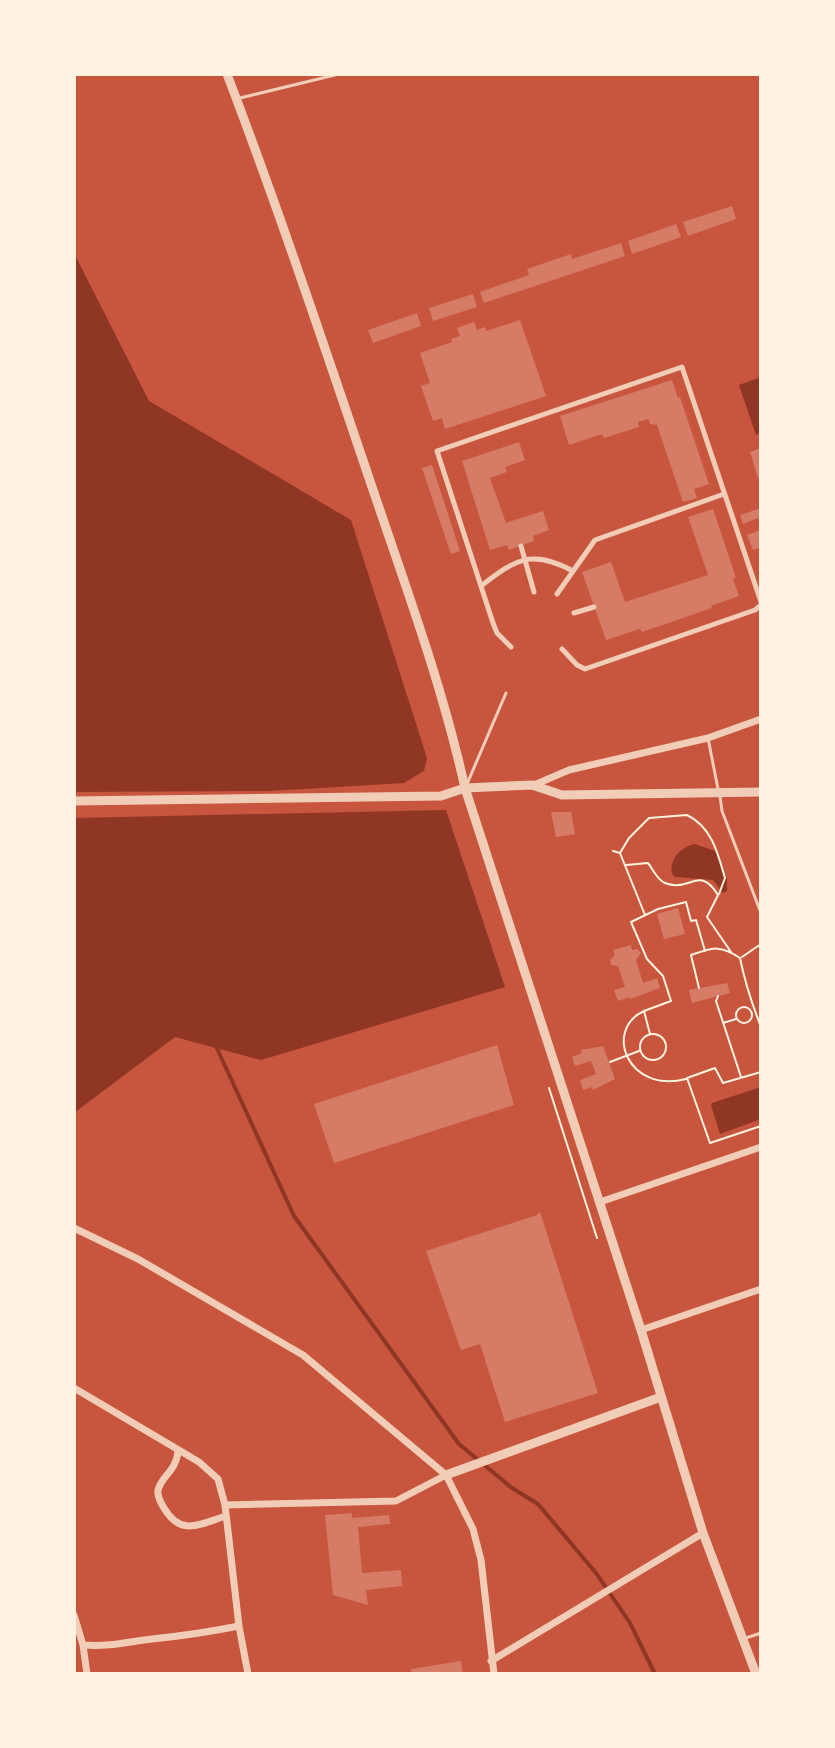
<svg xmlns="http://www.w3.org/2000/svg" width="835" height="1748" font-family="Manrope,sans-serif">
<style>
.water{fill:#8f3625}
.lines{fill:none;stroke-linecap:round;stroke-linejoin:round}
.stream{stroke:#8f3625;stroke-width:4}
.building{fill:#d67c66}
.path{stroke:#fff3e0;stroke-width:2}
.service{stroke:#f1ccb7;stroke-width:3}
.pedestrian{stroke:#f1ccb7;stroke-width:5}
.minor{stroke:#f1ccb7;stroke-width:7}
.tertiary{stroke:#f1ccb7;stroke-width:9}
</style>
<rect width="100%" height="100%" fill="#c8553d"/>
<path class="water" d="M74,253L149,401L351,520L427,758L424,771L404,783L270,791L74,792Z
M761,377V433L756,435L739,385Z
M446,810L505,987L261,1060L175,1037L74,1113V818Z
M695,844L718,852L727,879V891L723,893L713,880L675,877L672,874C669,859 681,847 695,844Z
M761,1087V1119L720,1134L711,1105L712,1103Z"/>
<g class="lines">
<path class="stream" d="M215,1044L294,1216L459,1444L512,1488L538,1504L596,1573L630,1623L655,1674"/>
</g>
<path class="building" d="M732,206L736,219L688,236L683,222Z
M676,224L681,237L632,254L628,241Z
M621,243L625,256L484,303L480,292L529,275L527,269L571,254L572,259Z
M473,294L477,307L433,321L429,308Z
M417,313L421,326L373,343L368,330Z
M520,320L546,396L445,429L442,418L433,421L421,386L430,383L420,353L452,342L451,339L460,336L457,328L474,322L477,330L485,327L486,331Z
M672,380L678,398L680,397L709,484L694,489L697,498L683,502L657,425L650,424L649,419L638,422L639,427L604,438L602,434L569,445L560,416Z
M519,442L525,460L505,467L507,472L490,478L506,523L543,511L549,530L533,536L534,541L509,550L507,545L490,550L462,461Z
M761,448V477L758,478L750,452Z
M432,465L460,551L451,554L422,468Z
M761,508V526L758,518L743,524L740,515Z
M713,509L736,578L733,579L739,596L711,606L712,608L642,632L640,629L606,640L582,572L611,562L625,602L708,575L688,517Z
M761,530V547L753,550L747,535Z
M551,812H571L575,834L556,837Z
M678,908L685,934L664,939L657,914Z
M631,945L632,950L637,949L641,953L636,960L643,983L657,978L660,988L630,999V997L618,1001L614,990L625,987L618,966L611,965L610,960L615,955L613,950Z
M727,983L730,993L692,1003L689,990Z
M497,1045L514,1105L334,1163L314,1104Z
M603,1046L615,1079L593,1090L592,1087L583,1090L580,1080L596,1074L591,1061L575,1066L572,1057L582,1053L581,1050Z
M540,1212L598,1393L505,1422L480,1344L461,1350L426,1251L537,1215Z
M352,1513V1518L389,1515L390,1524L358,1527L362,1573L401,1570L402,1586L366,1590L368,1605L333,1595L325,1515Z
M461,1661L463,1674H412L411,1669Z"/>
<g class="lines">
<path class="path" d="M613,851L620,853L645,915
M620,853L629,838L649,818L687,815C712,827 718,854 725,878L719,894
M626,865L648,863C653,869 657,880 665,883C690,893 699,864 718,895L707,917L731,952
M742,957L761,944
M699,988L691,955C712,948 720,944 740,958C745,983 752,1004 761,1027
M718,996L716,1001L741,1077
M736 1015a8 8 0 1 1 16 0a8 8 0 1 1-16 0Z
M644,1011L671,1001L663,976L647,959L631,922L658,909L686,902L691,921L696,920L705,951
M723,1023L736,1019
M650,1034L644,1011C603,1030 628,1094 686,1079
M640 1047a13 13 0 1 1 26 0a13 13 0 1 1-26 0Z
M610,1062L639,1051
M761,1072L723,1083L715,1068L687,1078L710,1143L761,1126
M549,1088L597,1238"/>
<path class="service" d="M240,98L339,74
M708,738L718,789
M467,784L506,693
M720,796L722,811L761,913
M746,1638L761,1633"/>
<path class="pedestrian" d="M521,546L534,592
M481,586C516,559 531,549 573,571
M557,594L595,540L724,494
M574,613L594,607
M511,647L497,633L493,623L437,451L682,367L761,602
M562,649L577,665L585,669L755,610L761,605"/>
<path class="minor" d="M534,785L569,770L708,738L761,719
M600,1202L761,1147
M74,1228L138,1259L303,1355L446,1475L473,1529L481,1560L494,1674
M641,1330L761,1289
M74,1388L199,1462L218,1479L225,1505L239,1626L248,1674
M178,1451C176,1472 162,1475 158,1490C157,1497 161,1503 164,1508C181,1537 200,1524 226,1516
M225,1505L396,1501L446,1475
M74,1615L83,1645L87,1674
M83,1645C109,1647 127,1642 152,1639C181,1636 209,1632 239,1626
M491,1661L703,1533"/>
<path class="tertiary" d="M227,74C278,208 324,345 370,481C404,582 442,684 465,788L641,1330L703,1533L756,1674
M74,801L441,796L465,788L532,785L562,795L761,792
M446,1475L661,1397"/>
</g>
<rect width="835" height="1748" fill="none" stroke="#fff3e0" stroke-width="152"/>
</svg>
